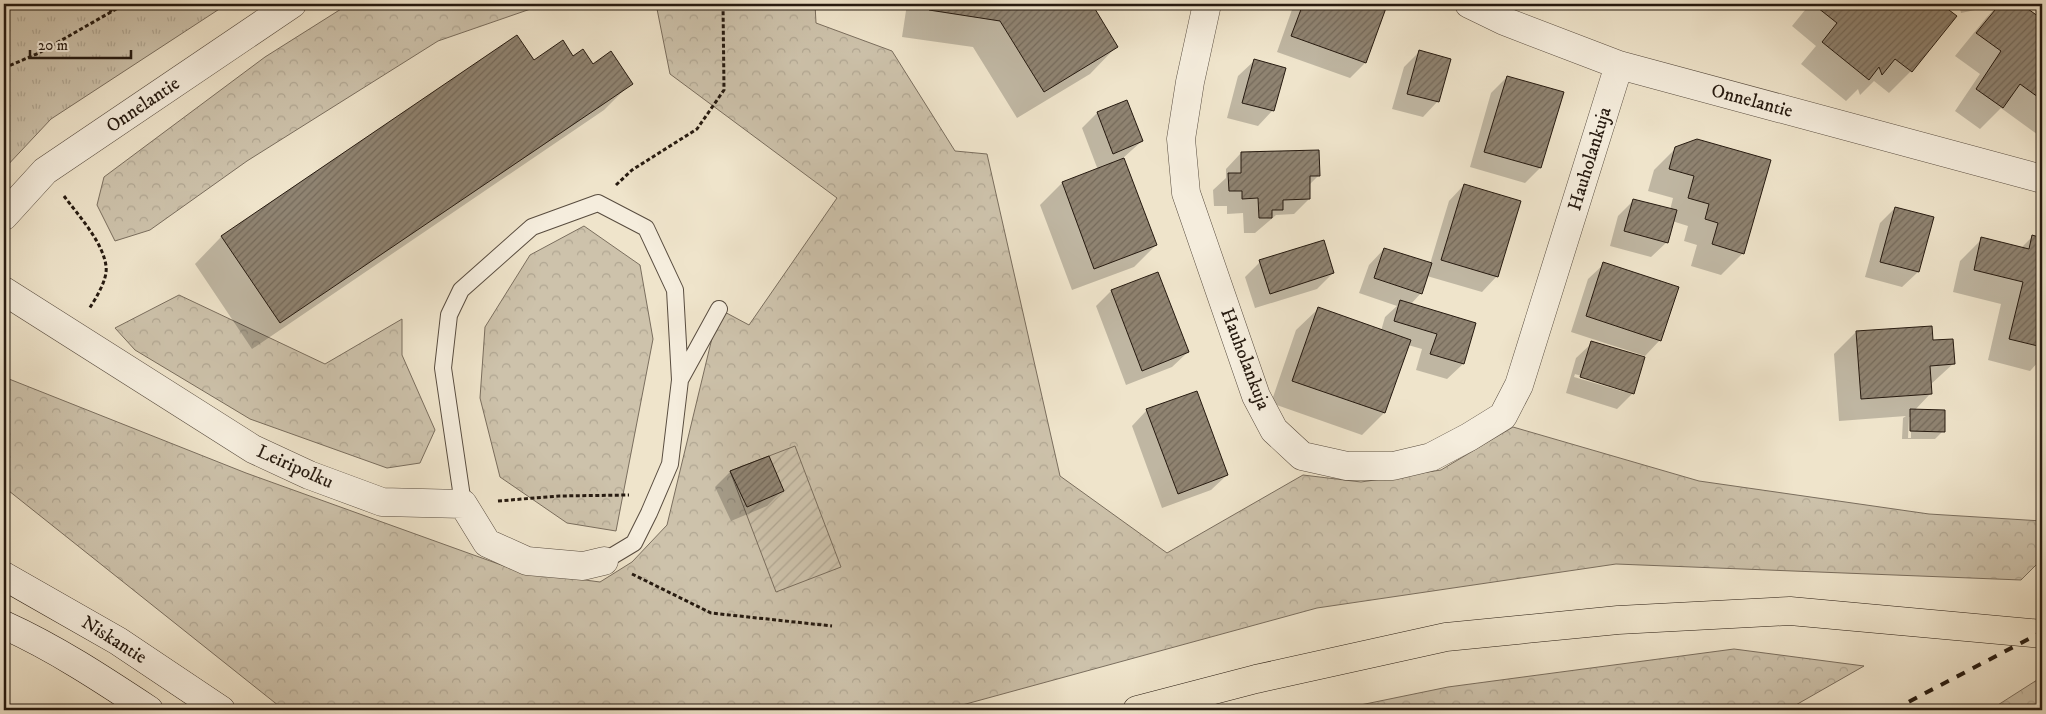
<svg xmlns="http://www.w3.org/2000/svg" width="2046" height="714" font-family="'IM FELL DW Pica',serif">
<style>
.grass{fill:url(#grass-tufts);stroke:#7a6e5e}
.forest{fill:url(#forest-crowns);stroke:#7a6e5e}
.garden{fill:url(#garden-furrows);stroke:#7a6e5e}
.shadow{fill:#0003;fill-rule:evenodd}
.building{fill:url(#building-hatch);stroke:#261a10}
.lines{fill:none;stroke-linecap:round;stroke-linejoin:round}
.lane-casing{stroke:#584c3f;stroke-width:18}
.street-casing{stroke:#584c3f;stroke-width:29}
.secondary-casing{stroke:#261a10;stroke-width:29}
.highway-casing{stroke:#261a10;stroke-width:29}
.path{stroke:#261a10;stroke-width:3;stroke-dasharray:4 2.5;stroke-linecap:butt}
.lane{stroke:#f5eddd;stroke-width:16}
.street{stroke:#f5eddd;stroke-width:28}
.secondary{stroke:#f5eddd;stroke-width:28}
.highway{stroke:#efe4cb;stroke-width:28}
.rail{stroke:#261a10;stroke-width:4;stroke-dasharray:9 9;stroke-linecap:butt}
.labels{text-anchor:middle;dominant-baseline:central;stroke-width:5;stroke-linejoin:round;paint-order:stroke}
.street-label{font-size:19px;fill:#261a10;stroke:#f5eddd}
</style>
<defs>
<pattern id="grass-tufts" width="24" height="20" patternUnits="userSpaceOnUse" patternTransform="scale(1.25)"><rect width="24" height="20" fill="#cdc2ab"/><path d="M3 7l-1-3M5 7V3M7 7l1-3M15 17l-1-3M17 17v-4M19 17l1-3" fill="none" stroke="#b0a692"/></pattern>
<pattern id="forest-crowns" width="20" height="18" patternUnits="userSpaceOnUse" patternTransform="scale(1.25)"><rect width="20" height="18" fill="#cdc2ab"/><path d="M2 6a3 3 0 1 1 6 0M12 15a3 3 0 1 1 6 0" fill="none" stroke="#b0a692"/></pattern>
<pattern id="garden-furrows" width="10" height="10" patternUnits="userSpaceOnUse" patternTransform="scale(1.25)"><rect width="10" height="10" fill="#cdc2ab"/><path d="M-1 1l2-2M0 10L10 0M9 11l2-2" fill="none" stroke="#b0a692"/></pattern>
<pattern id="building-hatch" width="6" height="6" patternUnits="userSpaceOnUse" patternTransform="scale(1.25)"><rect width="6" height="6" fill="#8f8371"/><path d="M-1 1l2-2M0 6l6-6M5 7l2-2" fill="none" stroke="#756a5b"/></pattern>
</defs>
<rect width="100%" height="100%" fill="#efe4cb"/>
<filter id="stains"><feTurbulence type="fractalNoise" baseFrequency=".004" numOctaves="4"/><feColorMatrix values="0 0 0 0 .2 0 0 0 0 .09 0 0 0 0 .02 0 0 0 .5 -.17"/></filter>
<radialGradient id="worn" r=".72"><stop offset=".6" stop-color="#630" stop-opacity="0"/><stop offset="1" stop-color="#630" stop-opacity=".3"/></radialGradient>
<path class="grass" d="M4,4H227L51,119L4,169Z"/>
<path class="forest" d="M349,4H545L438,41L247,161L150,230L115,241L97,205L104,177L265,57Z
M656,4H815L816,23L892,51L955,151L987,154L1060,476L1167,553L1303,475L1361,482L1441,470L1513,427L1699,481L1929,514L2042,521V559L2021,580L1616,564L1317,608L944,710H284L4,487V377L246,473L518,571L600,582L632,562L667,525L719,309L749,325L837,198L670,74Z
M584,226L640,265L653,339L616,531L567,523L500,477L480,398L485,327L530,255Z
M179,295L325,364L402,319V355L435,430L420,463L387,468L250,419L135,350L115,328Z
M1734,649L1864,666L1787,710H1336L1448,687Z
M2037,680H2042V710H1990Z"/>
<path class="garden" d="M795,446L841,567L776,592L730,471Z"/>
<path class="shadow" d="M907,4H1090L1116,47L1090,74L1017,118L973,47L902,37Z
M1294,4H1372L1385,8L1365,63L1350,78L1277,52Z
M1810,4H1939L1955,16L1911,71L1889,93L1874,81L1860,95L1858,89L1846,101L1801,64L1816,46L1792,26Z
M1959,4H2019L2042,21L2041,137L2001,108L1980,129L1955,111L1980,74L1955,56L1986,18L1998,5L1961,13Z
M517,37L533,62L593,66L631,83L604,110L252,349L195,264L221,237Z
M1419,52L1438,101L1423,117L1392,109L1404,67Z
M1254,61L1273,110L1258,126L1227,118L1238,76Z
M1507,77L1540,168L1525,183L1470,167L1491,93Z
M1127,101L1142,141L1123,158L1156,245L1134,267L1072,290L1040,205L1062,183L1098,170L1082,128L1097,113Z
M1697,140L1743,253L1721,275L1691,266L1697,245L1684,241L1688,226L1672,221L1667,242L1651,257L1610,246L1618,216L1634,200L1670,210L1673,198L1648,191L1654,170L1676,148Z
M1241,153L1319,175L1309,185V199L1294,214L1276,215L1255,233H1244L1243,213L1227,214V206H1214L1213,190L1226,178V169Z
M1464,185L1497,276L1482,292L1427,276L1421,293L1410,305L1474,324L1463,364L1447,379L1416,370L1422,349L1408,345L1384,413L1362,435L1271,403L1296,330L1318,309L1381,331L1385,317L1397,306L1359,293L1369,265L1384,249L1430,264L1449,201Z
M1895,208L1918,272L1902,287L1865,277L1880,223Z
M2032,237L2042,239V358L2030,371L1988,360L2001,304L1953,292L1960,261L1982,239L2021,248Z
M1260,262L1333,273L1317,289L1255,308L1245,277Z
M1604,264L1660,340L1645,356L1571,332L1588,279Z
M1111,291L1188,352L1172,367L1126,385L1096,306Z
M1856,332L1932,342L1954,363L1930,385V394L1914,411L1943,431L1935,439H1902L1903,418L1906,416L1839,421L1834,354ZM1909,417H1911V438H1908Z
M1592,343L1633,393L1617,409L1566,393L1576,358ZM1575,374L1625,390V392L1574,377Z
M1147,410L1227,475L1211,490L1162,508L1132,426Z
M730,472L782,491L767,506L731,521L715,487Z"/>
<path class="building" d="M930,4H1092L1118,47L1044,92L1000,21L929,10Z
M1303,4H1375L1386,8L1366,63L1291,36Z
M1813,4H1941L1957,16L1912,72L1895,59L1882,75L1879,67L1869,80L1822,42L1837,23Z
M2000,4H2021L2042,19V100L2020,84L2003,108L1976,89L2001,51L1976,33Z
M517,35L534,60L563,40L573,56L583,49L593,64L611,51L633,84L280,323L221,236Z
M1419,50L1451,59L1439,102L1407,94Z
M1254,59L1286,68L1274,111L1242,103Z
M1507,76L1564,92L1541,168L1484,152Z
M1127,100L1143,141L1113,154L1097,112Z
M1697,139L1771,160L1744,254L1712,244L1718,223L1705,219L1709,204L1688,198L1694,176L1669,169L1675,147Z
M1319,150L1320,176H1310V199L1283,200V210H1272V218H1259L1258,198L1242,199V191H1229L1228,173H1241V152Z
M1124,158L1157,245L1094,269L1062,182Z
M1464,184L1521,201L1498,277L1441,260Z
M1633,199L1677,210L1668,243L1624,231Z
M1895,207L1934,217L1919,272L1880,262Z
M2032,235L2042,238V347L2009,339L2023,282L1974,270L1981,237L2029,249Z
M1324,240L1334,273L1270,294L1259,260Z
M1384,248L1432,263L1422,294L1374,278Z
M1603,262L1679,287L1661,341L1586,316Z
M1158,272L1189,352L1142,371L1111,290Z
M1400,300L1476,323L1464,364L1430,354L1437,334L1394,321Z
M1318,307L1411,340L1385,413L1292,381Z
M1932,326L1933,340L1953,339L1955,364L1930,366L1932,394L1861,399L1856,331Z
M1591,341L1645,357L1634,394L1580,377Z
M1197,391L1228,475L1178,494L1146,409Z
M1910,409L1945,410V432L1910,431Z
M769,456L784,491L747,507L730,471Z"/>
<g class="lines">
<g class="lane-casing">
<path id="lane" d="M463,504L443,368L449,315L461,290L532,227L598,203L646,228L675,290L680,380
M604,561L634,543L649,513L670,464L680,380L719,309"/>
</g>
<g class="street-casing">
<path id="street" d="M1207,4L1190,82L1181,139L1186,193L1256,396L1274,430L1302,456L1347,466H1393L1431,457L1469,437L1503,416L1519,385L1619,65
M1469,4L1504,21L1619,65L2042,179
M4,216L45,171L292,4
M4,291L253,449L309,475L382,502L463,504L487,543L527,561L583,566L604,561"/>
</g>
<g class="secondary-casing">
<path id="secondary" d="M4,576L118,641L221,710
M4,625C55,648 102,679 149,710"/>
</g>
<g class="highway-casing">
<path id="highway" d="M1137,710L1256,679L1446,637L1618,620L1790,611L2042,634"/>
</g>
<path class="path" d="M110,12L115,4
M4,68L39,53L125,4
M616,185L632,170L697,129L724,90L723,4
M64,196C78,215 103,242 106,266C108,279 96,298 89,309
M498,501L559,496L629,495
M632,574L711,613L832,626"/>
<use href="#lane" class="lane"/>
<use href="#street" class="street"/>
<use href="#secondary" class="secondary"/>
<use href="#highway" class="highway"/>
<path class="rail" d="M1893,710L2042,632"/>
</g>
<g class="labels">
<g class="street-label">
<text transform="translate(1752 101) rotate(15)">Onnelantie</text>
<text transform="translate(143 105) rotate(-34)">Onnelantie</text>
<text transform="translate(1590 159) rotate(-73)">Hauholankuja</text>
<text transform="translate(1245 359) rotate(69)">Hauholankuja</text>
<text transform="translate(295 467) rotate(24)">Leiripolku</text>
<text transform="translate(114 640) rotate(32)">Niskantie</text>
</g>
</g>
<rect width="2046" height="714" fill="none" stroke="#efe4cb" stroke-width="20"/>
<rect x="5" y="5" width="2036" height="704" fill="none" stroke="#261a10" stroke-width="2.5"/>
<rect x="10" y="10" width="2026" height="694" fill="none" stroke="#261a10"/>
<path d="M30 50v8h101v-8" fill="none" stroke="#261a10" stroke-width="2.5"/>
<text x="38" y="50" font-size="15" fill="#261a10" stroke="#f5eddd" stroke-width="4" paint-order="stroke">20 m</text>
<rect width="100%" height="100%" filter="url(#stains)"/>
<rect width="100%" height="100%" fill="url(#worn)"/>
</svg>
